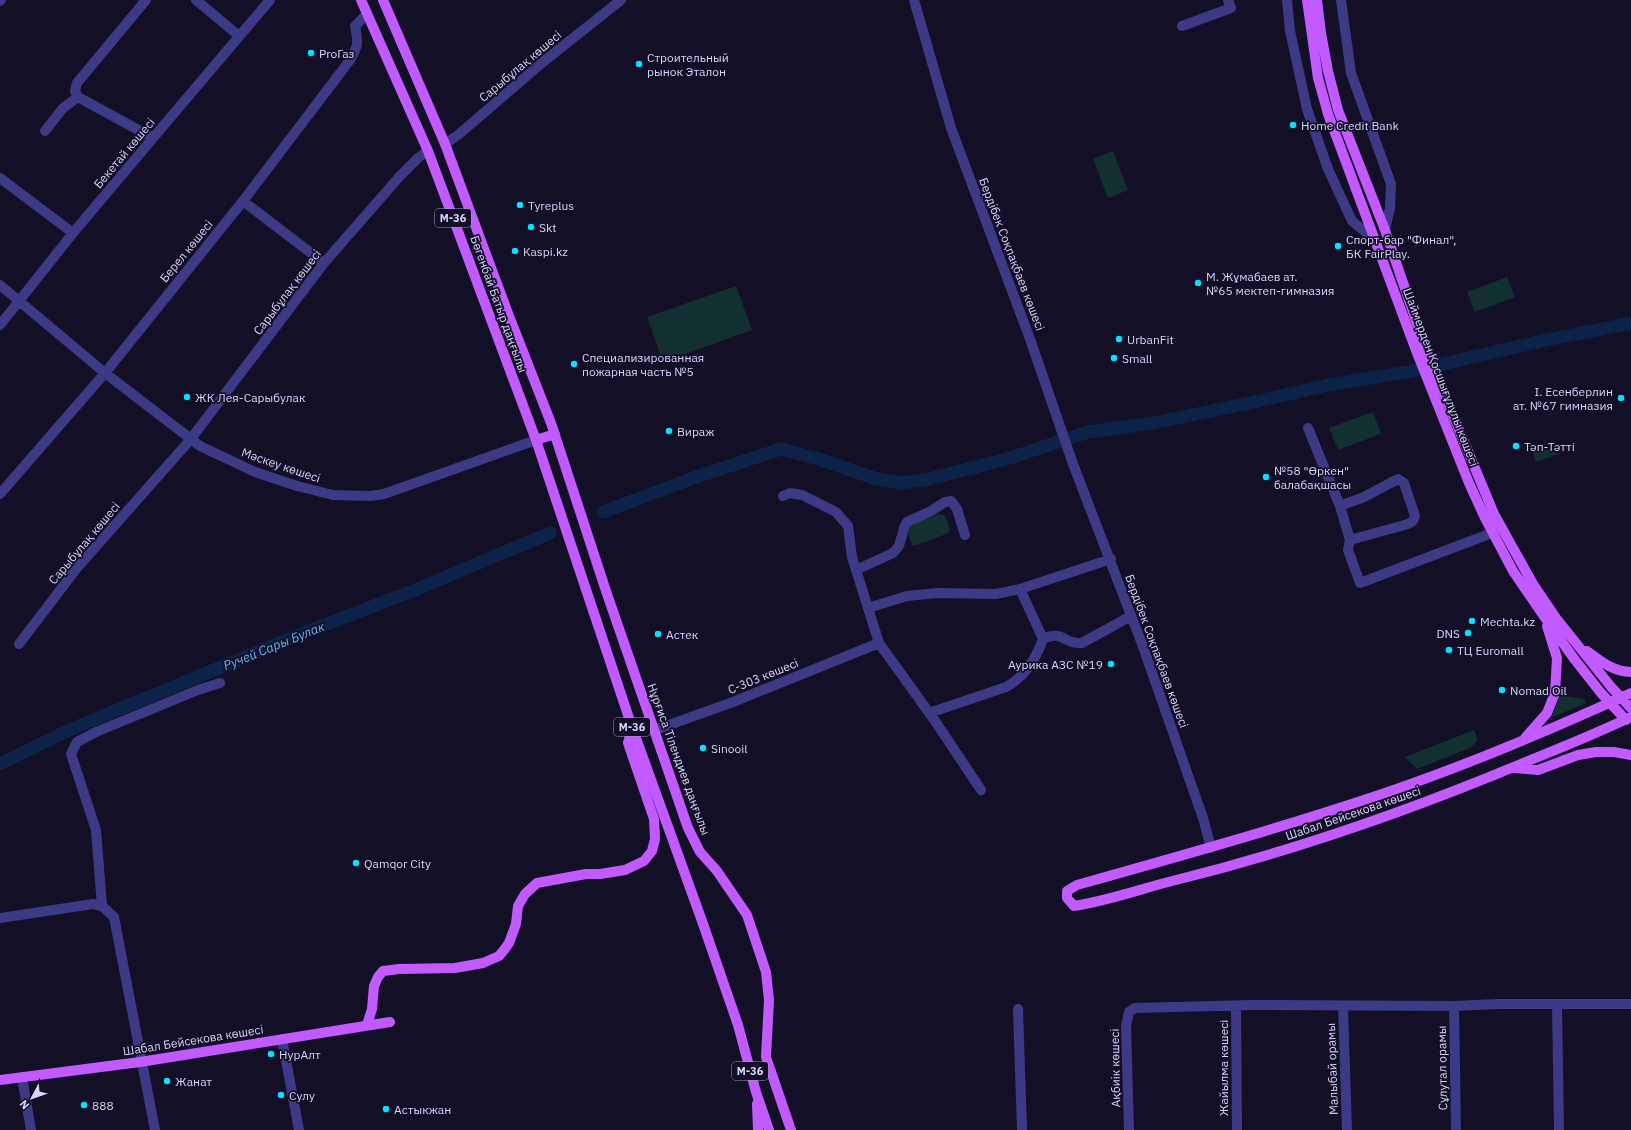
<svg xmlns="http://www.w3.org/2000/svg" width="1631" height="1130" font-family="'IBM Plex Sans',sans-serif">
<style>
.green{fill:#12302f}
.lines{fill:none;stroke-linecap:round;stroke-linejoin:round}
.river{stroke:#0c2248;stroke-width:13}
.minor{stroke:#3d3a85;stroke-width:10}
.major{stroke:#c25bff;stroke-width:10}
.poi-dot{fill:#00e5ff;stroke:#130f26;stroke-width:1.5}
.labels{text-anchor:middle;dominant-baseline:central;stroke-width:3.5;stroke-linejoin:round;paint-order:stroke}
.shield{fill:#130f26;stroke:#9e99be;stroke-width:1}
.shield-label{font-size:11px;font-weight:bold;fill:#d9d4ff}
.poi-label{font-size:12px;fill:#d9d4ff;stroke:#130f26;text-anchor:start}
.street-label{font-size:12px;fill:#d9d4ff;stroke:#130f26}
.water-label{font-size:13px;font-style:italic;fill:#62b6ff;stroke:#130f26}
</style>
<rect width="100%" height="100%" fill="#130f26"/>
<path class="green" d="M1113,151L1128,190L1108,198L1093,159Z
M1507,277L1515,297L1475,312L1467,292Z
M736,286L752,330L663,362L647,317Z
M1373,412L1381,434L1338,450L1329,428Z
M1554,441L1558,454L1536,462L1531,449Z
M939,514L945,516L950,528L949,533L917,545H912L907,531L908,525Z
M1560,695L1584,699L1586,703L1551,718Z
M1474,730L1476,734L1477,741L1470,748L1417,769L1405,757Z"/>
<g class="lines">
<path class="river" d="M603,512L696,477L781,449L819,459L874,478L902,483L929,479L1010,458L1088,432L1153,423L1250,403L1328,385L1413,371L1546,340L1631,323
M0,764L69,730L301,634L415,590L550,533"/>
<path class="minor" d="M196,0L239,36
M914,0L951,128L1030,339L1073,464L1142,644L1203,818L1211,848
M1287,0L1290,31L1307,109L1328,169L1352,221L1376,241
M1341,0L1351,73L1391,184L1390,208L1385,230
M0,1L1,0
M1182,26L1231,8L1228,0
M78,97L75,91L77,83L146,0
M45,131L63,108L78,97L153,138
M445,144L458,135L543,62L621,0
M0,178L73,233
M243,201L324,263
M0,285L105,373L200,446L255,472L297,486L333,495L370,496L384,494L536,440
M0,325L73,233L153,138L270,0
M1308,428L1340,506L1350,540L1348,550L1360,583L1492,533L1500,528
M0,494L105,373L243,201L350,60C359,45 358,42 355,26L367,14
M783,496L790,493L802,495L836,512L848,526L852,557L879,643L935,721L981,790
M1340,506L1364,497L1398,479L1404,483L1415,516L1413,521L1408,524L1350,540
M856,570L893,553L899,546L904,528L907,522L931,511L945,502L951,501L957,509L965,535
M868,608L907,596L917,595L938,593L996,594L1020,589L1111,559
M1043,639C1063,629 1064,645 1082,643L1131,616
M19,644L77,568L190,440L324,263L400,176L418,158L428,151
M929,713L1006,687C1024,677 1036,659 1043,639L1020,589
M655,730L733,702L879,643
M102,906L96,830L71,754L77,742L96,732L198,690L220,683
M0,918L93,904L102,906L114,917L155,1130
M1557,1005L1559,1130
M1236,1006L1237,1130
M1343,1006L1347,1130
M1454,1006L1456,1130
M1018,1009L1022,1130
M282,1039L299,1130
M22,1077L31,1130
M1129,1130L1126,1026L1129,1012L1135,1008L1251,1005L1454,1006L1497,1004H1631"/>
<path class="major" d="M361,0L428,151L536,440L632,727L702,921L738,1025L756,1092L769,1130
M383,0L445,144L509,316L551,423L606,591L688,828L700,852L717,871L747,915L766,972L769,1000L766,1057L791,1130
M1307,0L1318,78L1328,114L1417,353L1469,483L1485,518L1513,571L1543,615L1575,660L1601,693L1626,720
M1317,0L1321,33L1328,71L1338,110L1385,230L1426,350L1494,514L1533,584L1556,618L1612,688L1631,708
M536,440L555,434
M1587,651C1601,661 1613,672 1631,672
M1631,693C1548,731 1463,767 1376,796C1277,829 1177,857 1077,885L1067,891V898L1074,906C1108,901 1143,888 1176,880C1297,850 1414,809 1528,761C1563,747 1597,733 1631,717
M1525,738L1547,713L1555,693L1557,658L1547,626
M1515,768L1538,770L1578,755L1596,752H1614L1631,755
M367,1025L372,1009L374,986L378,977L383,971L399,969L455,968L483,963L499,956L504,950L509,943L516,924L518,906L525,894L537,883L586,874H600L625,870L644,861L652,851L655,839L654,819L628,743L632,727
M0,1080L140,1062L390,1022
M757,1104L758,1130"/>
</g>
<g class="poi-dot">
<circle cx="311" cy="53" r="4"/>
<circle cx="639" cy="64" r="4"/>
<circle cx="1293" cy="125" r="4"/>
<circle cx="520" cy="205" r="4"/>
<circle cx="531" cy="227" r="4"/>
<circle cx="1338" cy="246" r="4"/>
<circle cx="515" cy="251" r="4"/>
<circle cx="1198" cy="283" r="4"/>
<circle cx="1119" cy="339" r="4"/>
<circle cx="1114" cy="358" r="4"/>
<circle cx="574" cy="364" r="4"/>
<circle cx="187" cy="397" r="4"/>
<circle cx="1621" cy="398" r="4"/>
<circle cx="669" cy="431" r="4"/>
<circle cx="1516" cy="446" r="4"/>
<circle cx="1266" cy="477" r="4"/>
<circle cx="1472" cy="621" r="4"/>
<circle cx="1468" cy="633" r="4"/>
<circle cx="658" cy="634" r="4"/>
<circle cx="1449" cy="650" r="4"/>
<circle cx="1111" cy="664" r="4"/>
<circle cx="1502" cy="690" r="4"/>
<circle cx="703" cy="748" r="4"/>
<circle cx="356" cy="863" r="4"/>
<circle cx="271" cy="1054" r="4"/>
<circle cx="167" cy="1081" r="4"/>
<circle cx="281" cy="1095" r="4"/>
<circle cx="84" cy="1105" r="4"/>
<circle cx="386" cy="1109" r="4"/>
</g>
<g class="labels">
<g class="shield">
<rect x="435" y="209" width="36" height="18" rx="3"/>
<rect x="614" y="718" width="36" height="18" rx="3"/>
<rect x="732" y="1062" width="36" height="18" rx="3"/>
</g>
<g class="shield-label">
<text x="453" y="218">M-36</text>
<text x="632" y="727">M-36</text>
<text x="750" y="1071">M-36</text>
</g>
<g class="poi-label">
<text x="319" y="53">ProГаз</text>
<text x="647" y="57">Строительный<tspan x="647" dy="14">рынок Эталон</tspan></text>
<text x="1301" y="125">Home Credit Bank</text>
<text x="528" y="205">Tyreplus</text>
<text x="539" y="227">Skt</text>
<text x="1346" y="239">Спорт-бар "Финал",<tspan x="1346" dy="14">БК FairPlay.</tspan></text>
<text x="523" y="251">Kaspi.kz</text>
<text x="1206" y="276">М. Жұмабаев ат.<tspan x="1206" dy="14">№65 мектеп-гимназия</tspan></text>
<text x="1127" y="339">UrbanFit</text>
<text x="582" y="357">Специализированная<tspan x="582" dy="14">пожарная часть №5</tspan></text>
<text x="1122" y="358">Small</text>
<text x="1613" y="391" text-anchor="end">І. Есенберлин<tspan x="1613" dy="14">ат. №67 гимназия</tspan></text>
<text x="195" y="397">ЖК Лея-Сарыбулак</text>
<text x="677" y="431">Вираж</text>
<text x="1524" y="446">Тәп-Тәтті</text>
<text x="1274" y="470">№58 "Өркен"<tspan x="1274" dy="14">балабақшасы</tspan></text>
<text x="1480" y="621">Mechta.kz</text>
<text x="1460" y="633" text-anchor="end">DNS</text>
<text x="666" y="634">Астек</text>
<text x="1457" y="650">ТЦ Euromall</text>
<text x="1103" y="664" text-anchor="end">Аурика АЗС №19</text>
<text x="1510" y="690">Nomad Oil</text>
<text x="711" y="748">Sinooil</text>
<text x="364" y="863">Qamqor City</text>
<text x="279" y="1054">НурАлт</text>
<text x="175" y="1081">Жанат</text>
<text x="289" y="1095">Сулу</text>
<text x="92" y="1105">888</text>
<text x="394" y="1109">Астыкжан</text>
</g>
<g class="street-label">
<text transform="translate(520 66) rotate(-40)">Сарыбұлақ көшесі</text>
<text transform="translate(124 153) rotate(-50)">Бекетай көшесі</text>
<text transform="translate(186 251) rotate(-51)">Берел көшесі</text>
<text transform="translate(1012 254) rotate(69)">Бердібек Соқпақбаев көшесі</text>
<text transform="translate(287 292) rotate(-53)">Сарыбұлақ көшесі</text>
<text transform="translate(499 304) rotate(70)">Бөгенбай Батыр даңғылы</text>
<text transform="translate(1441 377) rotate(69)">Шаймерден Қосшығұлұлы көшесі</text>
<text transform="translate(281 465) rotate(19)">Мәскеу көшесі</text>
<text transform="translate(84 543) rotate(-50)">Сарыбұлақ көшесі</text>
<text transform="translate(1157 651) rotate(70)">Бердібек Соқпақбаев көшесі</text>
<text transform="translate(763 676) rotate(-22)">С-303 көшесі</text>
<text transform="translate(679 759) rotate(70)">Нұрғиса Тілендиев даңғылы</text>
<text transform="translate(1353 813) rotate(-19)">Шабал Бейсекова көшесі</text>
<text transform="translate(193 1040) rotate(-9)">Шабал Бейсекова көшесі</text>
<text transform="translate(1115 1068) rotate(-91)">Ақбиік көшесі</text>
<text transform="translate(1223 1068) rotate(-90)">Жайылма көшесі</text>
<text transform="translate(1442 1068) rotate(-91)">Сұлутал орамы</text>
<text transform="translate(1332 1069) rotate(-92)">Малыбай орамы</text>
</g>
<g class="water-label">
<text transform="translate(274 646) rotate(-22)">Ручей Сары Булак</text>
</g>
</g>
<g transform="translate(32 1098) rotate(229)" stroke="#130f26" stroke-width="3" paint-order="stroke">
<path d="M0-3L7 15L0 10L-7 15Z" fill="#d9d4ff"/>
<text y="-6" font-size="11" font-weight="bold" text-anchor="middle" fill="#d9d4ff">N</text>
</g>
</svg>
